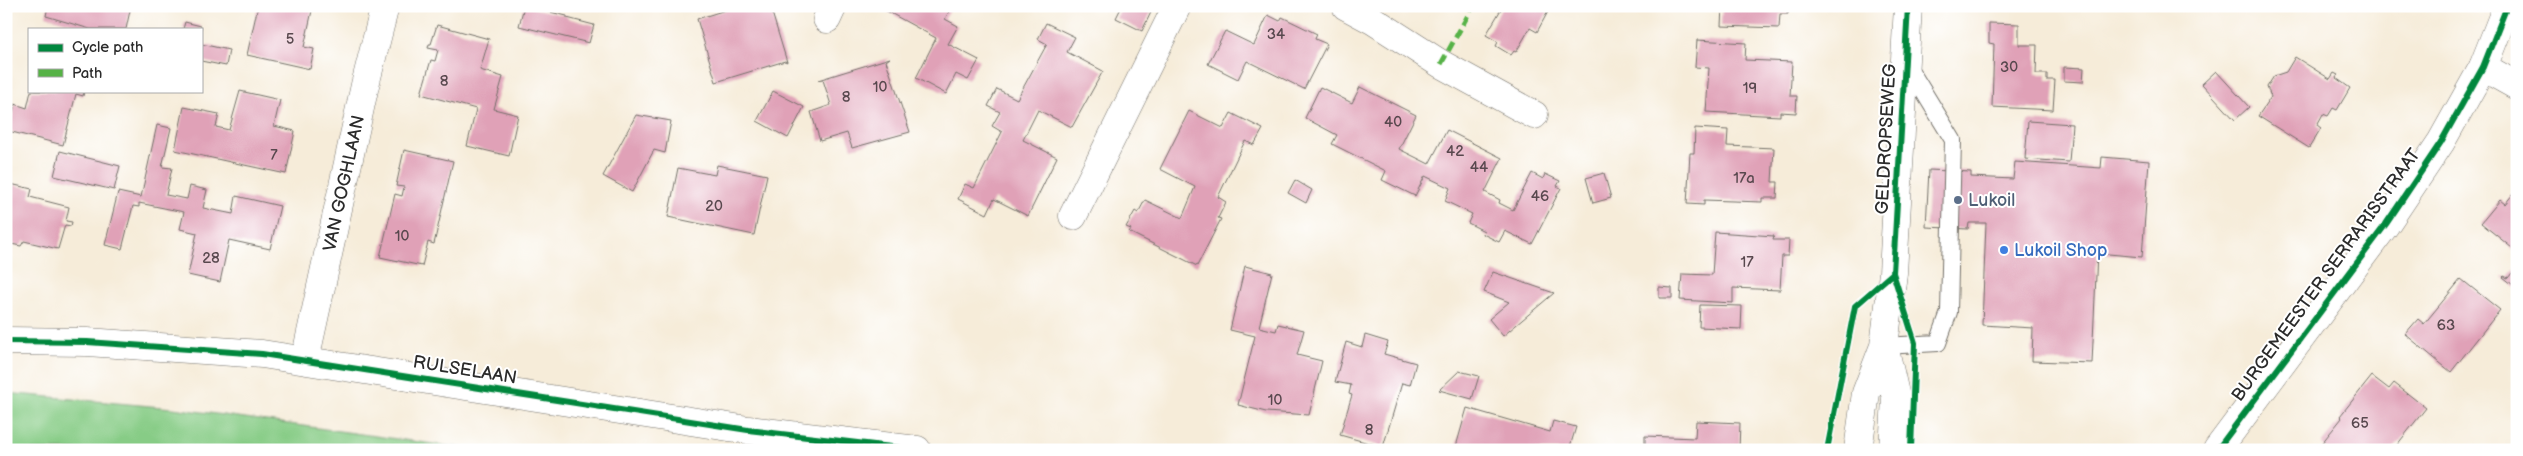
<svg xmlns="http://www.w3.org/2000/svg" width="2523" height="456" font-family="'Balsamiq Sans',sans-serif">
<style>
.green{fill:#87cc86;stroke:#597c58}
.building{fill:#e0a1b7}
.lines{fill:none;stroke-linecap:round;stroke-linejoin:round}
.service-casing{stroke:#726f68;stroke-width:18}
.minor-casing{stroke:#726f68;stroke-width:29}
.tertiary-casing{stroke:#726f68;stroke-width:29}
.service{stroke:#fff;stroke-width:16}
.minor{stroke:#fff;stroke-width:28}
.tertiary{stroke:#fff;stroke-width:28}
.quiet{stroke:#56b246;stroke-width:5;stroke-dasharray:10 5;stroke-linecap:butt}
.cycleway-casing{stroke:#fff;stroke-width:9}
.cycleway{stroke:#00873e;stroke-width:6}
.service-dot{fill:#5c6f8a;stroke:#fff;stroke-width:2}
.shop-dot{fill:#3f7fe0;stroke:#fff;stroke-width:2}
.labels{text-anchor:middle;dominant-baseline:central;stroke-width:4;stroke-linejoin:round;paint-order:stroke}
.number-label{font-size:15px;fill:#58484e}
.street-label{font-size:18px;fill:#2b2b2b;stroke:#fff}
.service-label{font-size:18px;fill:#4e5e75;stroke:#fff;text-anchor:start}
.shop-label{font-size:18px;fill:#366cbe;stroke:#fff;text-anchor:start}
</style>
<rect width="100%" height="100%" fill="#fff"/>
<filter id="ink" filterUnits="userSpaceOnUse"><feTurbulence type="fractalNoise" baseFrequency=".02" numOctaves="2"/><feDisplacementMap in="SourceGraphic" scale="10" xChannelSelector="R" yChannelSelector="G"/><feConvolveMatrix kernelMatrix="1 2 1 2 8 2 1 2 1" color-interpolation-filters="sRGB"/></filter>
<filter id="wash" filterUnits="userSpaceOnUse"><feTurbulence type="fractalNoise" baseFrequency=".0096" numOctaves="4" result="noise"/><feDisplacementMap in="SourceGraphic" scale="20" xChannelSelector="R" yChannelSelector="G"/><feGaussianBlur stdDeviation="1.12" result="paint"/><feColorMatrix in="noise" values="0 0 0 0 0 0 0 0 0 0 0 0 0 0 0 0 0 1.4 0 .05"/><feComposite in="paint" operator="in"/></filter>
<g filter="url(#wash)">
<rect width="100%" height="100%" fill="#f6ecd9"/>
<path class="green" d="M6,393L173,408L477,450H6Z"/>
<g id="blocks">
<path class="building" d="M48,6H131L126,29H90L46,16Z
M258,6H313L304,47L314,49L310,69L247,55Z
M524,6L567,16V18L594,25L589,43L519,26Z
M738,6H770L787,62L785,61L716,82L697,19Z
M884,6H952L945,19L958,26L948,44L979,60L968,80L956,74L946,94L916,78L936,38L883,9Z
M1122,6H1154L1142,31L1116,18Z
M1503,6H1551L1537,32L1530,28L1516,52L1514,51L1511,55L1496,46L1498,42L1486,35Z
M1722,6H1788V14H1780L1779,28L1721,26Z
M1268,15L1280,21L1282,17L1317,34L1315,39L1327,44L1304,89L1247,61L1238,79L1208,64L1225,31L1254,45Z
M185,22L201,26V29H183Z
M1046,23L1075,37L1067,52L1103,71L1072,127L1038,110L1023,140L1057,157L1028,216L994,199L987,214L958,199L965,184L974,188L1002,132L992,126L1000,112L988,106L997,89L1017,99L1047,44L1038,39Z
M1989,23L2019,24V45H2037L2036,74H2047V80H2055L2053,110L1992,107L1994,44L1989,43Z
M437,25L489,39L480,70L503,77L494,109L518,115L509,156L467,146L476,109L421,94L431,60L435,61L438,50L428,48L429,44H431Z
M1697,40L1746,43L1745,60L1792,62L1790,96H1797L1796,113L1780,112V116L1706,112L1709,68L1695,67Z
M201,44L229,50L226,66L201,61Z
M2295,57L2330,79L2334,73L2338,75L2336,78L2350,88L2337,110L2333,108L2328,116L2323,114L2317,125L2321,128L2309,148L2258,116L2271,97L2267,87L2274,76L2286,72Z
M890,58L886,61L910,132L852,148L847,133L820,141L811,112L831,105L823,80H818Z
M2064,67L2084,68L2083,82L2064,81Z
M2216,71L2249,107L2235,120L2202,84Z
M1320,87L1352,103L1360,87L1416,115L1399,149L1429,164L1447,130L1502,158L1485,192L1500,200L1499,203L1513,210L1532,173L1543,179L1545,174L1560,181L1557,186L1561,188L1532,244L1505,231L1499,242L1483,234L1484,231L1468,223L1472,214L1445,201L1450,188L1425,176L1415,196L1382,180L1386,171L1332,144L1337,135L1305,118Z
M31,91H84L83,96L76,94L63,145L8,131L15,104L27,108Z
M240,91L280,100L274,126L295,131L286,174L175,150L184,107L219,114L216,127L229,130Z
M773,91L804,107L788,138L757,121Z
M1189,111L1223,128L1231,113L1263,129L1254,145L1245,141L1218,197L1226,202L1218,218L1221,219L1197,266L1129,232L1131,229L1126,227L1135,211L1138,213L1145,200L1182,218L1195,187L1160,169Z
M636,115L671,121L665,153L654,150L632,192L603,176Z
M2028,121L2072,124L2069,162L2025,159Z
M157,125L171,128L162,167L172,168L166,195L187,199L190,186L207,190L203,208L233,214L236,196L280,206L270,249L229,240L220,282L188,275L197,233L180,229L184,212L139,203V207L133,206L122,249L105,245L118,192L141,197Z
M1695,128L1728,130L1727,146L1774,148L1772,182H1778L1777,198H1762V202L1704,200V205L1687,204L1690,153H1694Z
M404,150L453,161L434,244L428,242L422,266L380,257L395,194L402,196L404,187L396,186Z
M60,151L120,166L114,190L54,176Z
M2102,157L2149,161L2142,257L2097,253L2092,363L2032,361L2033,328L1982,325L1986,223H1969L1968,229L1926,227L1929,170L1971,172V177L2013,179L2015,162L2101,168Z
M717,165L767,175L754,235L668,217L678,168L715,175Z
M1604,173L1611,198L1593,203L1586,178Z
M1295,180L1312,190L1306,203L1288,193Z
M6,183L32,189L30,197L69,207L66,221L72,222L71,226L65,225L58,249L24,241L21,246L6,243Z
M2517,189V252L2481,223L2500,200L2505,204Z
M1715,232L1774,236L1773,240H1789L1788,256H1782L1780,290L1733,288V303L1680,300L1682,274L1712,275Z
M1245,266L1272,273L1259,327L1276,331L1278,324L1304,330L1297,355L1322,361L1309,415L1266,412L1238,405L1255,336L1230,330Z
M2517,267V288L2503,277L2504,276L2508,278Z
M1493,272L1554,293L1503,336L1489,319L1509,302L1484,292Z
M2461,279L2500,310L2451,372L2405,334L2418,319L2424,324Z
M1659,287L1672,288V298H1659Z
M1700,305L1742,306L1741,329L1699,327Z
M1365,335L1388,342L1384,354L1416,363L1410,385L1402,383L1383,447L1340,435L1352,395L1349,394L1351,385L1335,382L1346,342L1362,347Z
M1459,371L1479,376L1472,399L1439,390Z
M2372,376L2389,389L2394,383L2426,408L2393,450H2328L2321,444L2342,418L2340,416Z
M1467,408L1550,432L1553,421L1576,427L1569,450H1455Z
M1696,421L1740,423L1739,450H1645V436L1695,438Z"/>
</g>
</g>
<g filter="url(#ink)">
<use href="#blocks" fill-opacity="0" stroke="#726f68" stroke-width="1"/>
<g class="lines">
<g class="service-casing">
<path id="service" d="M1884,346L1938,343L1949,312L1953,140L1906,63"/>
</g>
<g class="minor-casing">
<g id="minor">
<path d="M1346,6L1374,21L1441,64L1534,115"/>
<path d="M827,19L833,6"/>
<path d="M2483,67L2517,86"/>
<path d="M1073,216L1177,6"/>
<path d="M6,341L87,342L262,354L748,430L917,450"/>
<path id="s1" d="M305,360L365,85L385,6"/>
<path d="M2217,450L2386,224L2441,142L2483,67L2507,6"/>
</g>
</g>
<g class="tertiary-casing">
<path id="tertiary" d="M1884,346L1896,398L1893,450
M1858,450L1866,393L1884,346L1893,273L1908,6"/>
</g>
<use href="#service" class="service"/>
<use href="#minor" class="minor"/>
<use href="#tertiary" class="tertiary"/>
<path class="quiet" d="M1441,64L1473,6"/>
<g class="cycleway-casing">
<path id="cycleway" d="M1908,6L1893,273L1915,343L1911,450
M6,341L87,342L262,354L748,430L917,450
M1827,450L1855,306L1893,273
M2217,450L2386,224L2441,142L2483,67L2507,6"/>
</g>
<use href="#cycleway" class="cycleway"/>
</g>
</g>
<circle class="service-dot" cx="1958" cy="200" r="5"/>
<circle class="shop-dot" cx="2004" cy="250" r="5"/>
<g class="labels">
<g class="number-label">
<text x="1276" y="34">34</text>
<text x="290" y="39">5</text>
<text x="2009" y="67">30</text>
<text x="444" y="81">8</text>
<text x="880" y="87">10</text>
<text x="1750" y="88">19</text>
<text x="846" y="97">8</text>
<text x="1393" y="122">40</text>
<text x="1455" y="151">42</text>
<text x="274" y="155">7</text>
<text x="1479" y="167">44</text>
<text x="1744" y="178">17a</text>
<text x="1540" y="196">46</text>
<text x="714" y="206">20</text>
<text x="402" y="236">10</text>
<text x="211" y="258">28</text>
<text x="1747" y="262">17</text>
<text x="2446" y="325">63</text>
<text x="1275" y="400">10</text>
<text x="2360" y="423">65</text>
<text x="1369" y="430">8</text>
</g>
<g class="street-label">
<text transform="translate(1886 139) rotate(-87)">GELDROPSEWEG</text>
<text stroke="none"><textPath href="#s1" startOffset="181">VAN GOGHLAAN</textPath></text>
<text transform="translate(2326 275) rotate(-54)">BURGEMEESTER SERRARISSTRAAT</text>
<text transform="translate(465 370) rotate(9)">RULSELAAN</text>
</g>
<g class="service-label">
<text x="1968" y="200">Lukoil</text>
</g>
<g class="shop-label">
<text x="2014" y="250">Lukoil Shop</text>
</g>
</g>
<rect width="2523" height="456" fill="none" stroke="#fff" stroke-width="25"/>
<rect x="28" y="28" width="175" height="65" fill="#ffffff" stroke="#aaaaaa"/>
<rect x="38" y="44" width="25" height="8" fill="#00873e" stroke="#aaaaaa"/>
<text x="72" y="52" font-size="15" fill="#2b2b2b">Cycle path</text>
<rect x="38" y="69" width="25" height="8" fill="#56b246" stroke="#aaaaaa"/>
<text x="72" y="78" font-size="15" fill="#2b2b2b">Path</text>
</svg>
